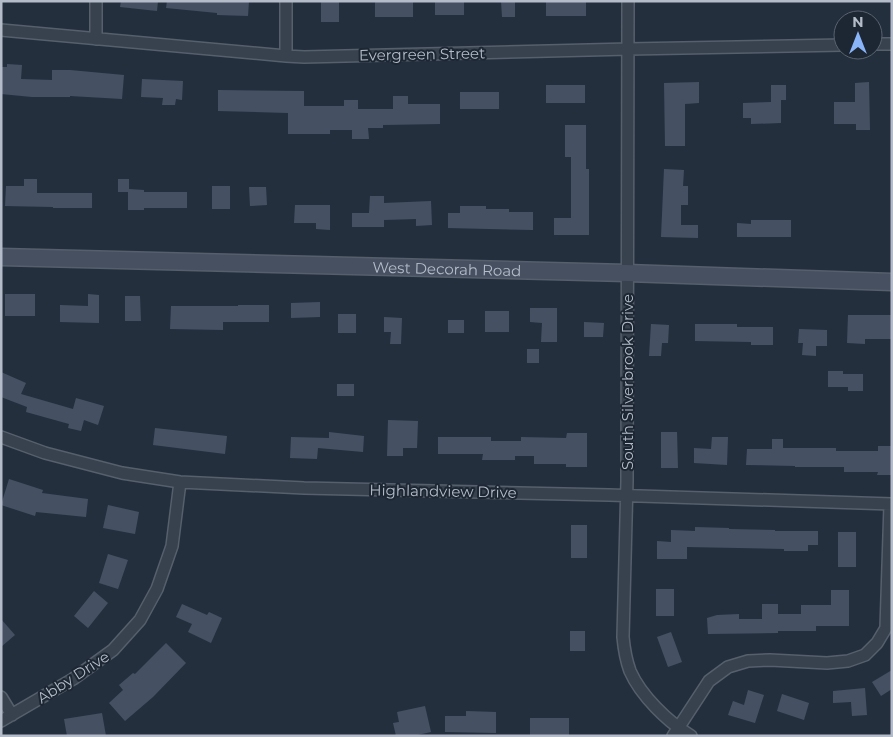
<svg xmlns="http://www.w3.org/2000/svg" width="893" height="737" font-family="Montserrat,sans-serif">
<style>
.building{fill:#455162}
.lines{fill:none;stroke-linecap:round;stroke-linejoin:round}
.street-casing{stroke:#565f6c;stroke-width:14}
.secondary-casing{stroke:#565f6c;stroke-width:19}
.street{stroke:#38414e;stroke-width:11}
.secondary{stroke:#465061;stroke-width:16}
.labels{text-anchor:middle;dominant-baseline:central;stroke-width:4;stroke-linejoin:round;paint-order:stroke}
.street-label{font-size:15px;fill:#b4bcc9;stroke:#1d2633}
</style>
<rect width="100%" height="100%" fill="#242f3e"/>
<path class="building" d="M121,1H158L157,11L120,7Z
M167,1H249L248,16L217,15V13L166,8Z
M321,1H339V22H321Z
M375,1H413V17H375Z
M435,1H464V15H435Z
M501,1H515V17H502Z
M546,1H586V16H546Z
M7,64L22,65L21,79L52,80V70H70L124,75L122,99L70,96V97H32L1,94V67H7Z
M142,79L183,81L182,100L176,99L175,105H162L163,98L141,97Z
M699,82V103L685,104V146H665L664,83Z
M869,82L870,130H856V124H834V102H855V83Z
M546,85H585V103H546Z
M771,85H786V100H781V123L751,124V118H743V103L771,102Z
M218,90L304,91V106H344V100H358V109H393V96H408V104H440V124L383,125V128H368L369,139H352V130H330V134H288V113L218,111Z
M460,92H499V109H460Z
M565,125H586V169H589V235H554V218H571V157H565Z
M664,169L684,170L683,186H688V205H681V225H698V238L661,237Z
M24,179H37V193H92V208H53V207L5,206L6,186H24Z
M118,179H129V189L144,190V192H187V208H144V210H128V192H118Z
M212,186H230V209H212Z
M249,187H266L267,205L250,206Z
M370,196H384V203L431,201L432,225L416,226V219L384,220V227H352V213H369Z
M295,205H330V230L316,229V223H294Z
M460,206H486V209H509V212H533V230L448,228V213H460Z
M751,220H791V237H737V223L751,224Z
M5,294H35V316H5Z
M88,294L99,295V323L60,322V305L88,306Z
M125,296H140L141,321H125Z
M320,302V317L291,318V303Z
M238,305H269V322H223V330L170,329L171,306H238Z
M530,308H557V342H541L542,323L530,322Z
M485,311H509V332H485Z
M338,314H356V333H338Z
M848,315H892V339H865V344L847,343Z
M384,317L402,318L401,344H390L391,332H384Z
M448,320H464V333H448Z
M584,322L604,323L603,337H584Z
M651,324L669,325L668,343H662L661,356H649Z
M695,324H737V327H773V345H751V342L695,341Z
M799,329L827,330V346H816V356L802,355L803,343H798Z
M527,349H539V363H527Z
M828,371H843V374H863V391H848V387H828Z
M1,372L26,383L21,394L73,409L76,398L104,406L98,425L84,420L81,431L68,428L69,424L26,412L27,407L1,397Z
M337,384H354V396H337Z
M388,420L418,421L417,448H403V456H387Z
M155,428L227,436L225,454L153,445Z
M329,432L364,436L363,452L318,448L317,459L290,458L291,437L329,438Z
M661,432H677L678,468H661Z
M567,433H587V467H566V464H534V456H515V460H482L483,454H438V437H491V441H521V437L566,438Z
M712,437H728L727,465L694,463V448L711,449Z
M772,439H783V448H836V451H878V446H892V475H877L878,472H844V467H795V466L746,465L747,449H772Z
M9,479L43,490L42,493L88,499L86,517L36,512L35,516L1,505Z
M108,505L139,512L135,534L103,528Z
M571,525H587V558H571Z
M695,527L729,528V529L775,530V531H818V545H808V551H784V549L687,547V559H657V541L671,542V530L695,531Z
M838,532H856V567H838Z
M108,554L128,560L118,589L99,583Z
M656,589H674V616H656Z
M831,590H849V626H816V631H778V633L708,634L707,618L717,615L739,614V619H762V604H778V614H801V605H831Z
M94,591L108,603L88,628L74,616Z
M182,604L207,615L209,612L222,618L211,643L188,632L192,624L176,617Z
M1,619L15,635L1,647Z
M570,631H585V651H570Z
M671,632L682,662L668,667L657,637Z
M166,643L186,663L153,697L125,721L109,703L123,690L119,685L133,673L135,674Z
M892,670V689L881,696L872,682Z
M865,688L867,715L852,716L851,702L833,703V691Z
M748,690L764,695L755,723L728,715L733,701L744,705Z
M782,694L809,703L804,720L777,711Z
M425,706L431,732L413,736H396L393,723L399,722L397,712Z
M466,711L496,712V733L445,732V716H466Z
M102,713L106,736H67L64,719Z
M530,718H569V735H530Z"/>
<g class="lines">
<g class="street-casing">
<path id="street" d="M96,1V39
M286,1V56
M628,1L627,481L623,637C624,648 626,660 630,671C641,696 668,722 691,736
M1,30L286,56L304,57L629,49L843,45
M873,44H892
M1,437L45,453L122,473L180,482L304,488L609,495L892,504
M1,697L12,715
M1,721L73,679L113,650L140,620L157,589L172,546L180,482
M673,736L709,681L728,667L748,661L770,660L827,663L848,661L865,655L877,643L886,628L890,504"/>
</g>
<g class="secondary-casing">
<g id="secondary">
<path id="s1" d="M1,257L627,273L892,282"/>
</g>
</g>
<use href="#street" class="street"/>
<use href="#secondary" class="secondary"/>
</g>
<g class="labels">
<g class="street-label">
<text transform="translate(422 54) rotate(-1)">Evergreen Street</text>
<text stroke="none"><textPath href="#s1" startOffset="446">West Decorah Road</textPath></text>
<text transform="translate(627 382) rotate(-90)">South Silverbrook Drive</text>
<text transform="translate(443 491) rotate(1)">Highlandview Drive</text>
<text transform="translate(73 677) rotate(-33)">Abby Drive</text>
</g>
</g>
<rect width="893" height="737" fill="none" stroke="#b4bcc9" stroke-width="5"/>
<g transform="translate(858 35)"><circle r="24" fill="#1d2633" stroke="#59626f"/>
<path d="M0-4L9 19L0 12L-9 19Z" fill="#8ab4f8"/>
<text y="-8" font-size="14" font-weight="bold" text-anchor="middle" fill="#b4bcc9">N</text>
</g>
</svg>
